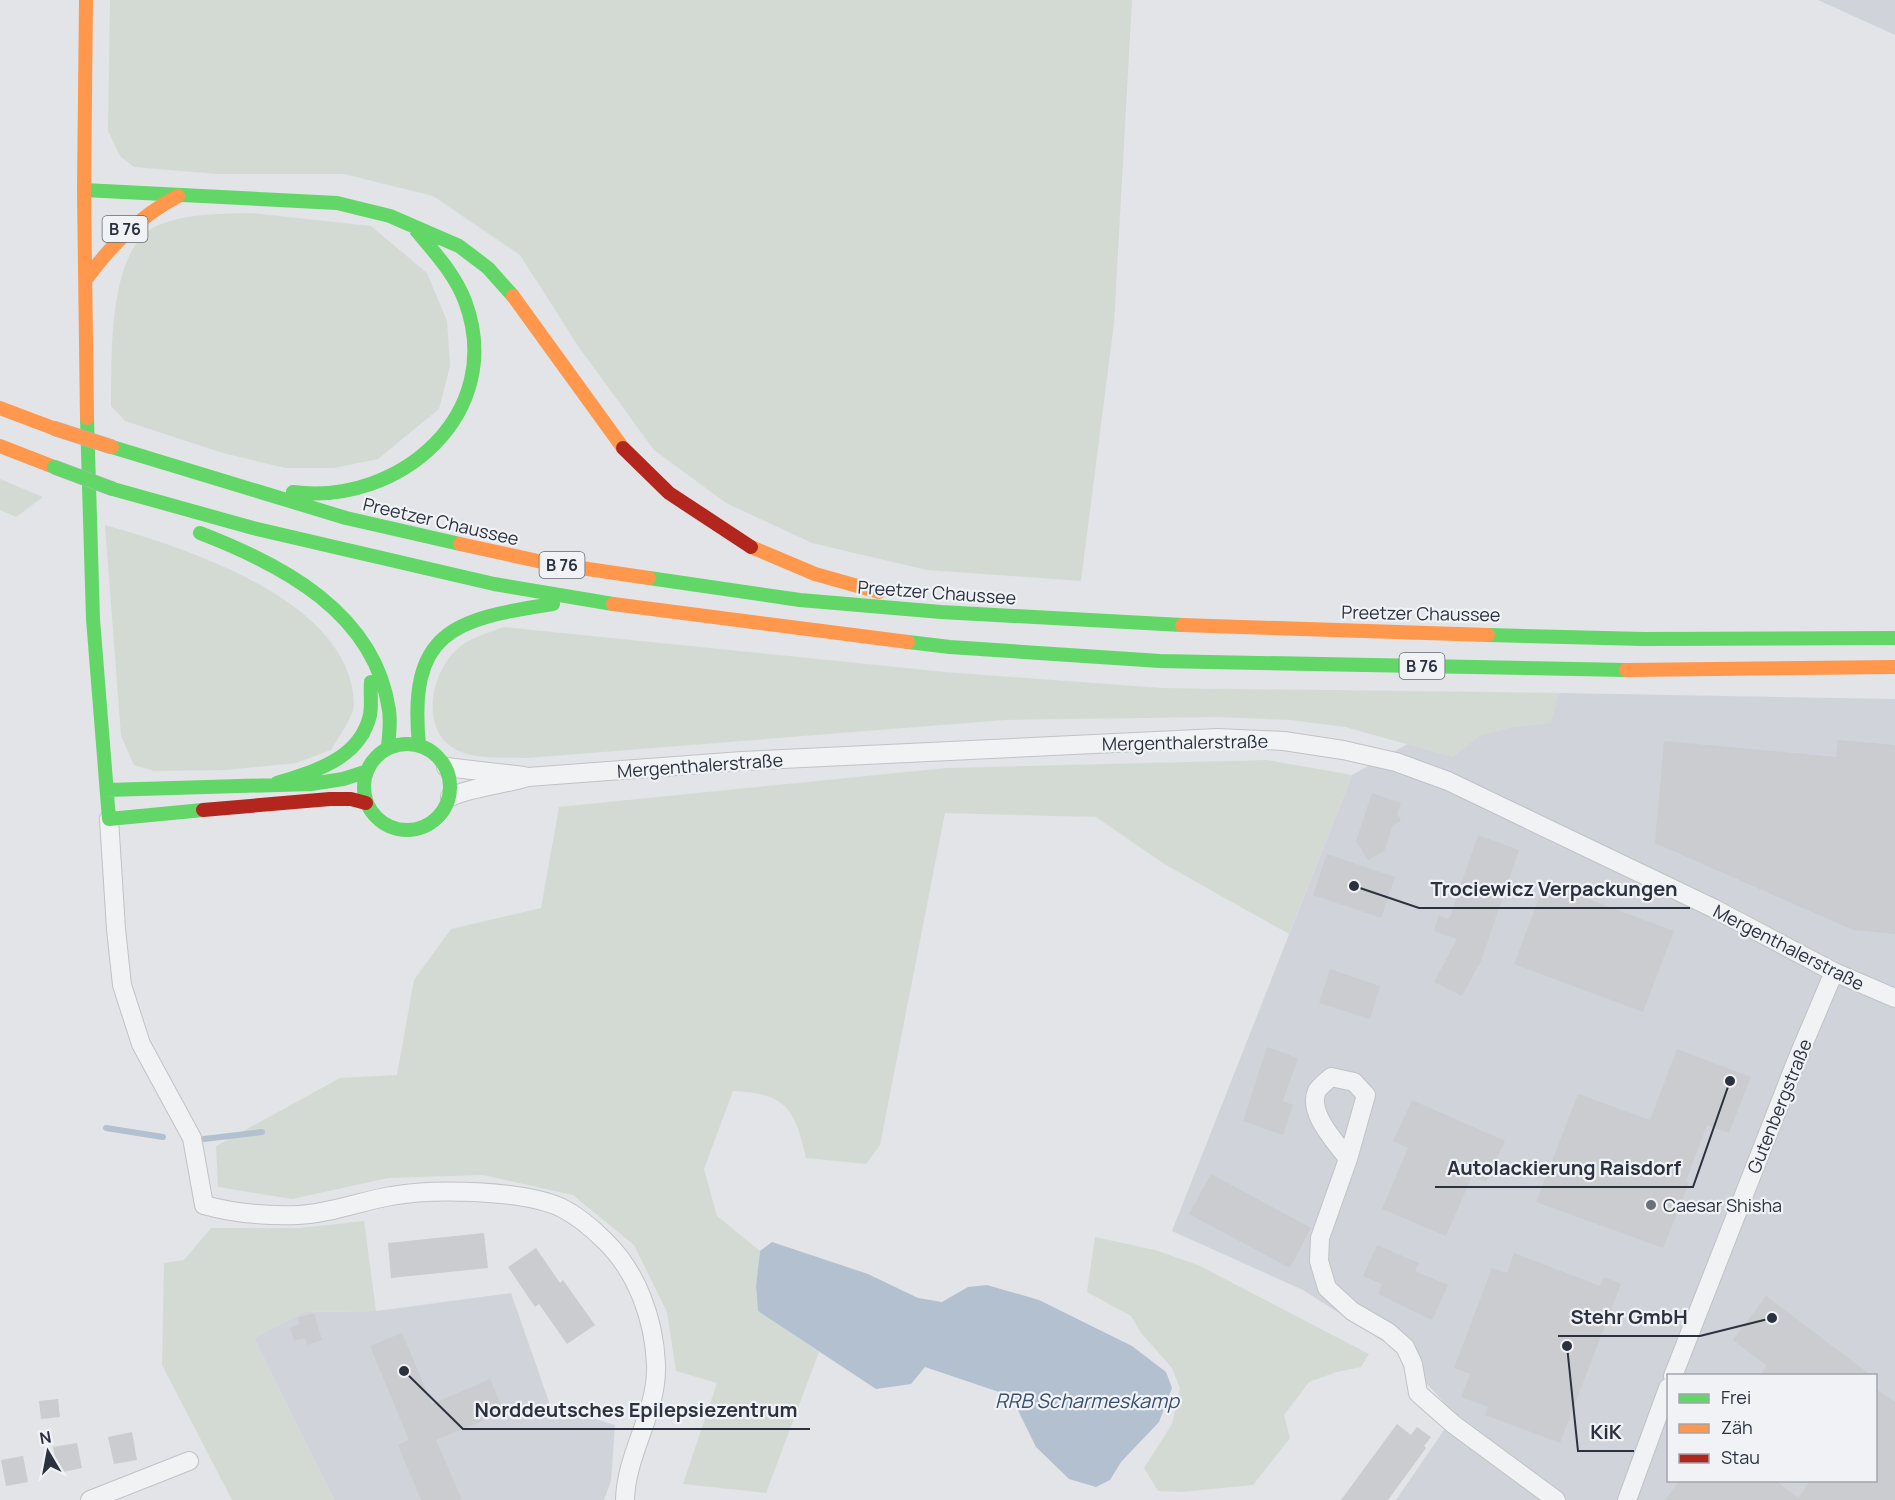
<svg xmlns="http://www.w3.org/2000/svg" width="1895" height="1500" font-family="Manrope,sans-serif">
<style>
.built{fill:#d1d3da;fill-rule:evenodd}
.green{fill:#d3dad3}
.water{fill:#b3c0cf}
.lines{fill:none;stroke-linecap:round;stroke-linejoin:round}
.stream{stroke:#b3c0cf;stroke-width:6}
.building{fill:#cacccf}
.street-casing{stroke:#c1c2c5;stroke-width:20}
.street{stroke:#f1f2f4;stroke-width:18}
.fast{stroke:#63d668;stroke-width:14}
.slow{stroke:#ff974d;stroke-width:14}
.jam{stroke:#b3261e;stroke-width:14}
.fast-bridge-casing{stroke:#b4b7ba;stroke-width:15;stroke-linecap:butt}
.slow-bridge-casing{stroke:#b4b7ba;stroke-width:15;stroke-linecap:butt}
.fast-bridge{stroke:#63d668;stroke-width:14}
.slow-bridge{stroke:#ff974d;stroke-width:14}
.poi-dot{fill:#6b7079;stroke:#f0f2f6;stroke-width:2}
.labels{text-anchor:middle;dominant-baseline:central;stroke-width:4.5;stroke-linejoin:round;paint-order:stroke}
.shield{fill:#f0f2f6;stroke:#666b75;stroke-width:1.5}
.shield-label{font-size:16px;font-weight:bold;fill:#2b313e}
.street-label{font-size:18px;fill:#2b313e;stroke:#f0f2f6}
.poi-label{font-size:18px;fill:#2b313e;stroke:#f0f2f6;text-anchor:start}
.water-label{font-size:20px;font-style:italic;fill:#384f6e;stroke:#f0f2f6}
.leader{fill:none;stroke:#2b313e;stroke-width:2}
.callout-dot{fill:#2b313e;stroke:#f0f2f6;stroke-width:2}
.callout-label{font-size:20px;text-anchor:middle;font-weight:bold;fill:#2b313e;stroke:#f0f2f6;stroke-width:4.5;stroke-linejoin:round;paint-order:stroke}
</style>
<rect width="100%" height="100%" fill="#e2e4e7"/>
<path class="built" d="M1818,0H1895V35Z
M1561,693L1895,699V1500H1396L1455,1414L1392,1347L1303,1290L1172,1231L1352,775L1451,720ZM1668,1376H1876V1480H1668Z
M511,1293L550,1405L615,1425L611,1481L604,1500H334L254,1338L304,1312L376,1311Z"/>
<path class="green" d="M110,0H1132L1114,323L1081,581L927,570L812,543L726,503L654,450L578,346L520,255L433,196L344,174H217L134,167L120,156L108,131Z
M252,213L371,226L427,273L447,321L450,366L439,409L378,459L334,468H285L223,453L125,421L111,406C112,359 106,243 161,224C190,213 222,214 252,213Z
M0,479L43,497L16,517L0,510Z
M105,525C186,548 353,601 354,705C354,715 337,740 331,750L296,763L226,770L154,771L134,765L121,736Z
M503,627L945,672L1161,688L1559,693L1551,723L1509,728L1479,736L1453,757L1345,727L1290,720L1216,717L1005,720L527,758C506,757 479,760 459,751C416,732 431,664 465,643C476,636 491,632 503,627Z
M1267,760L1352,775L1289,934L1166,865L1096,817L945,813L880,1145L866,1164L806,1158C795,1109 786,1093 733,1091L704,1169L717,1216L760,1251L756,1286L758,1311L819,1352L766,1493L683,1484L717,1383L676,1371L667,1312L634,1245L573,1195L483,1175L388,1178L292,1199L218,1187L216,1146L340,1078L397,1075L414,980L451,929L541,908L559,807L946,768Z
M364,1221L376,1311L304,1312L254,1338L334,1500H232L162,1365L164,1263L184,1260L211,1228H300Z
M1095,1237L1155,1250L1198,1265L1369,1354L1361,1367L1337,1372L1309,1382L1284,1415L1290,1438L1253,1485L1181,1492L1158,1491L1144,1468L1172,1424L1180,1388L1172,1368L1141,1333L1131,1316L1087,1292Z"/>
<path class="water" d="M772,1242L868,1274L918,1298L942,1302L968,1287L987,1285L1039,1300L1132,1346L1166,1372L1172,1388L1159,1422L1121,1462L1110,1480L1096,1487L1069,1479L1036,1447L1011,1396L925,1367L911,1384L876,1389L758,1311L756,1286L760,1251Z"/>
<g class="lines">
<path class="stream" d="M106,1128L163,1137
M204,1139L262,1132"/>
</g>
<path class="building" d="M1838,740L1895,745V934L1853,930L1655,843L1664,741L1836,757Z
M1372,793L1401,803L1397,814L1401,821L1393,825L1384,851L1368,860L1356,841Z
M1478,835L1519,850L1481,961L1462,996L1434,982L1457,939L1434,931L1439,915L1449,919Z
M1327,854L1395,877L1381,918L1313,895Z
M1545,883L1674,931L1643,1012L1514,964Z
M1330,969L1380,986L1370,1019L1319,1003Z
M1267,1047L1298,1058L1283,1101L1293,1105L1283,1135L1243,1121Z
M1677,1049L1751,1077L1729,1133L1707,1125L1686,1181L1689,1183L1663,1248L1536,1202L1578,1094L1650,1120Z
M1412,1100L1505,1141L1486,1182L1472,1176L1446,1236L1382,1209L1408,1148L1393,1141Z
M1211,1174L1311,1228L1290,1268L1189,1214Z
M484,1233L488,1268L391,1278L388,1243Z
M1377,1245L1419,1263L1415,1271L1448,1285L1432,1320L1378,1294L1382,1284L1363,1276Z
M536,1248L560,1283L563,1280L595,1325L567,1344L539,1304L535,1307L508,1267Z
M1514,1253L1600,1286L1604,1277L1621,1284L1560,1443L1485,1415L1488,1407L1461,1397L1470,1374L1454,1368L1492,1268L1507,1273Z
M1766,1296L1872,1376H1759L1767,1366L1733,1340Z
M314,1313L322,1340L307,1345L305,1338L294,1341L290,1328L300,1324L298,1318Z
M402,1333L432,1404L490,1379L504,1412L436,1440L462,1500H421L398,1445L409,1440L370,1346Z
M1875,1388L1895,1402V1500H1665L1680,1480H1775L1798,1498L1811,1480H1875Z
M58,1399L60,1417L41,1419L39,1401Z
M1397,1424L1411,1435L1417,1427L1431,1437L1424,1446L1426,1448L1388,1500H1341Z
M132,1432L137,1460L114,1464L108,1437Z
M77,1443L82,1468L58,1473L53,1447Z
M23,1456L28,1482L6,1486L1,1460Z"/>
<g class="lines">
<g class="street-casing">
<path id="street" d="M446,767L524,776
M450,797C474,786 503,785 528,777L742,761L1218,738L1284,741L1343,750L1396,762L1448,781L1713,908L1834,972L1895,998
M109,819L116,929L122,985L141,1044L192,1138L204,1205C233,1213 268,1216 298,1215C329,1214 361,1201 391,1196C433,1188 524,1190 562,1208C578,1216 592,1228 605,1241C637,1272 654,1319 656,1364C658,1412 626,1453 625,1500
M1348,1159C1336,1142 1307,1113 1317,1091C1320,1086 1327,1081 1331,1077L1354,1082L1366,1095L1348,1159L1320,1238L1319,1261L1327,1288L1352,1311L1388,1332L1405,1347L1413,1364L1418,1393L1453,1424L1556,1500
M1673,1376L1798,1057L1834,972
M90,1500L189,1461
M1627,1500L1668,1388"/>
</g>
<use href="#street" class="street"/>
<path class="fast" d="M84,190L337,203L390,216L459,246L488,268L513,296
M87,418L93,619L109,819L203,810
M112,447L346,518L460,544
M113,489L253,528L494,584L613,604
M293,492C400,506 507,413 465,301C455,274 434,252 416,230
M200,533C283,565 375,613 389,710C391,722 389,735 388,747
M649,578L800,600L941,612L1182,625
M1488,635L1644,639L1895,638
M908,642L950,647L1160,661L1626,670
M364 787a43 43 0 1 1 86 0a43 43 0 1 1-86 0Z
M419,745C408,632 452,619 553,604
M277,783C315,771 360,759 370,715C372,704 370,693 371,682
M107,790L311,784L343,779L365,772"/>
<path class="slow" d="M86,0L84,190L87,418
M87,278C113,243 139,217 178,196
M513,296L623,448
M0,408L53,428
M0,446L54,467
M460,544L547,563L649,578
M751,547L815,574L879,592
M613,604L908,642
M1182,625L1488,635
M1626,670L1895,667"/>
<path class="jam" d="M623,448L669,493L751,547
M203,810L330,799H351L366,803"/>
<g class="fast-bridge-casing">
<path id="fast-bridge" d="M54,467L113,489"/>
</g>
<g class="slow-bridge-casing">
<path id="slow-bridge" d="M53,428L112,447"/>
</g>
<use href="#fast-bridge" class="fast-bridge"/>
<use href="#slow-bridge" class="slow-bridge"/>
</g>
<circle class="poi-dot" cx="1651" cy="1205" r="6"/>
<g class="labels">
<g class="shield">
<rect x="102.5" y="216" width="45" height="26" rx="4.5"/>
<rect x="539.5" y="552" width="45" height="26" rx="4.5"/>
<rect x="1399.5" y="653" width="45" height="26" rx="4.5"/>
</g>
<g class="shield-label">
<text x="125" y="229">B 76</text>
<text x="562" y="565">B 76</text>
<text x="1422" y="666">B 76</text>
</g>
<g class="street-label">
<text transform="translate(441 521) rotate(13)">Preetzer Chaussee</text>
<text transform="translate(937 592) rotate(4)">Preetzer Chaussee</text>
<text transform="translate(1421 613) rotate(1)">Preetzer Chaussee</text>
<text transform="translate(1185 742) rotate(-1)">Mergenthalerstraße</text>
<text transform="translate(700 765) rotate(-4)">Mergenthalerstraße</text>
<text transform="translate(1789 947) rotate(27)">Mergenthalerstraße</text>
<text transform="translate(1779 1106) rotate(-68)">Gutenbergstraße</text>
</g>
<g class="poi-label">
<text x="1663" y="1205">Caesar Shisha</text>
</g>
<g class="water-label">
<text x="1087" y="1400">RRB Scharmeskamp</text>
</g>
</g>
<path class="leader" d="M1354 886L1419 908H1690M1730 1081L1693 1187H1435M1772 1318L1700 1336H1558M404 1371L463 1429H810M1567 1346L1578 1451H1634"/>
<g class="callout-dot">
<circle cx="1354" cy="886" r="6"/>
<circle cx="1730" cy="1081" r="6"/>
<circle cx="1772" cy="1318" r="6"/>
<circle cx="404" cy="1371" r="6"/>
<circle cx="1567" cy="1346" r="6"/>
</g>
<g class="callout-label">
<text x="1554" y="896">Trociewicz Verpackungen</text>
<text x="1564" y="1175">Autolackierung Raisdorf</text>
<text x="1629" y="1324">Stehr GmbH</text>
<text x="636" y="1417">Norddeutsches Epilepsiezentrum</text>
<text x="1606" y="1439">KiK</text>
</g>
<rect x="1667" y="1374" width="210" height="108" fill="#f0f2f6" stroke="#a1a5ac" stroke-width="1.5"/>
<rect x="1679" y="1394" width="30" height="9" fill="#63d668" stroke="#a1a5ac" stroke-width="1.5"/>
<text x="1721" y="1404" font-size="18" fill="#2b313e">Frei</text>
<rect x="1679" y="1424" width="30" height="9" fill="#ff974d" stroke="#a1a5ac" stroke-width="1.5"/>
<text x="1721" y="1434" font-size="18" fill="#2b313e">Zäh</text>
<rect x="1679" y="1454" width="30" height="9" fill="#b3261e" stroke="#a1a5ac" stroke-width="1.5"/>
<text x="1721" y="1464" font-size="18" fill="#2b313e">Stau</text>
<g transform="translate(48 1452) rotate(350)" stroke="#f0f2f6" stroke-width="4.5" paint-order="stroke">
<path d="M0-4.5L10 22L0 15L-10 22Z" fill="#2b313e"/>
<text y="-9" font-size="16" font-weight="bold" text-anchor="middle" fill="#2b313e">N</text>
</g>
</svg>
